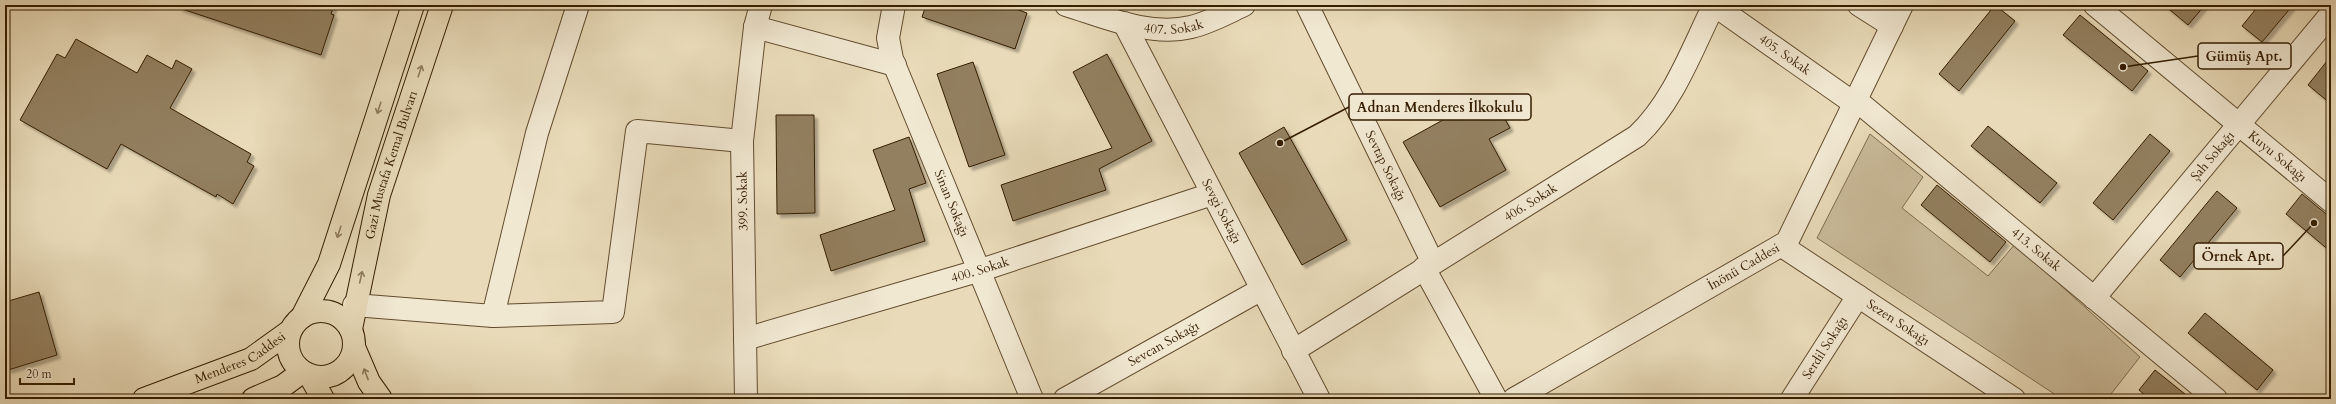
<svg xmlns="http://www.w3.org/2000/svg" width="2336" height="404" font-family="Cardo,serif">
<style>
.green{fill:#cabb9a;stroke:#806c4d}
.building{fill:#938060;stroke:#351d00;filter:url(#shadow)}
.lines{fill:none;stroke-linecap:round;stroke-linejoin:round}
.minor-casing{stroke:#624c2e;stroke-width:24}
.major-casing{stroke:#351d00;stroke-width:24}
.minor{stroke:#f1e8d2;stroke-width:22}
.major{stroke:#e9dbb9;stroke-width:22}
.oneway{stroke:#8f7c5c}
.labels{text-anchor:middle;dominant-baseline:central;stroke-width:3.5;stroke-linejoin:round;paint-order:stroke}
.street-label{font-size:13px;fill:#351d00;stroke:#f1e8d2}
.leader{fill:none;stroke:#351d00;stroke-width:1.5}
.callout-dot{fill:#351d00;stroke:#f1e8d2;stroke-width:1.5}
.callout{fill:#f1e8d2;stroke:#351d00;stroke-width:1.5}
.callout-label{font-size:14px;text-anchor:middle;font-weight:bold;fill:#351d00}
</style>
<defs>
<filter id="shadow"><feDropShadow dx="3.5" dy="3.5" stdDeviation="1" flood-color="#0004"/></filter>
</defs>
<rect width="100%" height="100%" fill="#e9dbb9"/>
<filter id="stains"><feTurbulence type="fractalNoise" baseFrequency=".005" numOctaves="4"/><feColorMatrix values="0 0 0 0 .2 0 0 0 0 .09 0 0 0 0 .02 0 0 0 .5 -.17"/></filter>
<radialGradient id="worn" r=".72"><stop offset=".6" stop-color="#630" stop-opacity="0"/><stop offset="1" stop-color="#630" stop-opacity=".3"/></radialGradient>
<path class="green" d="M1870,134L1923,177L1902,208L1988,276L2015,244L2140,357L2107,399H2062L1817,238Z"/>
<path class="building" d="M180,5H334L331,14L334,15L321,55L179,8Z
M926,5H1005L1027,13L1015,49L922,17Z
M1995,5L2015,21L1959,91L1939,74Z
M2164,5H2205L2188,25Z
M2259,5H2293L2262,42L2242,26Z
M2080,15L2148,71L2132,91L2063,35Z
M76,39L137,73L147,55L172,69L176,60L192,69L170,108L251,154L247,162L254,166L233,204L217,194L216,197L121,144L107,169L20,120L57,54L65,58Z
M1107,54L1152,141L1099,169L1106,190L1013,221L1001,185L1112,148L1073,72Z
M2331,56V104L2308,85Z
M973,62L1005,155L969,167L937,74Z
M1493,98L1510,128L1489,139L1506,170L1440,207L1403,142L1470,105L1472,110Z
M776,115H814L815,213L777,214Z
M1988,126L2057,183L2040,203L1971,146Z
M1284,127L1347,240L1302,265L1239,153Z
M2150,134L2170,151L2113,220L2093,203Z
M909,137L926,183L909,189L925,241L831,271L820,235L895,210L873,150Z
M1937,185L2006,242L1990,262L1921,205Z
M2217,191L2237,208L2180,277L2160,260Z
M2302,194L2331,218V252L2286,214Z
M39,292L57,355L8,370L5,360V302Z
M2205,313L2273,370L2257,390L2188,333Z
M2155,370L2191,399H2149L2139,390Z"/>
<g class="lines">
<g class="minor-casing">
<g id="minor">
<path id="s1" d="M894,5L888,38L892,59L1032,399"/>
<path id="s2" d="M1066,5C1105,17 1149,37 1191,27C1209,23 1227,13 1244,5"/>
<path id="s3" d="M1307,5L1433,263"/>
<path d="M1859,5L1892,26"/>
<path id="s4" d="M2095,5L2331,201"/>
<path id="s5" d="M1124,23L1319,399"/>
<path d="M755,27L895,65"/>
<path id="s6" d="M1856,100L2216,399"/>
<path id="s7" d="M1782,246L2014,399"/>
<path d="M1424,268L1496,399"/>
<path id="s8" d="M2094,298L2331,14"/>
<path d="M354,305L493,316L537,133L578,5"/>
<path d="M493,316L613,312L637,131L742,141"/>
<path id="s9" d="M745,339L981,270L1212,194"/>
<path id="s10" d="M1293,351L1637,136C1674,101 1692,49 1714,5L1855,104"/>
<path d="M746,399L742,141L755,27L761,5"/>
<path id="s11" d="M1065,399L1262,289"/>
<path id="s12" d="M1514,399L1787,242L1902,5"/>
<path id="s13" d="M1792,399L1858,296"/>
</g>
</g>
<g class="major-casing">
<g id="major">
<circle cx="321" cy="344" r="33"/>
<path d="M302,317L329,264L413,5"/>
<path id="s14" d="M351,329L379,195L442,5"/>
<path d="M354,347L369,382L381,399"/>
<path d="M310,376L323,399"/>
<path id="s15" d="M144,399L251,359L290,331"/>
<path d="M253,399L283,386L302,372"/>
</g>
</g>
<use href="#minor" class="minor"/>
<use href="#major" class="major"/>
</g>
<defs><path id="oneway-shaft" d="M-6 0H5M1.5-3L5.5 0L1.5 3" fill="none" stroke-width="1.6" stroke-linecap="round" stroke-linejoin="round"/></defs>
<g class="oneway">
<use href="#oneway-shaft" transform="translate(420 71) rotate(-72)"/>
<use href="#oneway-shaft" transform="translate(379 108) rotate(108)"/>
<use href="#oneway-shaft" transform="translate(339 232) rotate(108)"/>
<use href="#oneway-shaft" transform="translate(361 277) rotate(-77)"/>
<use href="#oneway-shaft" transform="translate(366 374) rotate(-111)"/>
</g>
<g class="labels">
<g class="street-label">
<text stroke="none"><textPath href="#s2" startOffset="111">407. Sokak</textPath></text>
<text stroke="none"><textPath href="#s10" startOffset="645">405. Sokak</textPath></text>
<text stroke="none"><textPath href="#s8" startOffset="185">Şah Sokağı</textPath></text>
<text stroke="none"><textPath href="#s4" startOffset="237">Kuyu Sokağı</textPath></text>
<text stroke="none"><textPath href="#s14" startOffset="169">Gazi Mustafa Kemal Bulvarı</textPath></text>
<text stroke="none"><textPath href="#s3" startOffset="179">Sevtap Sokağı</textPath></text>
<text transform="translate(743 201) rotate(-91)">399. Sokak</text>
<text stroke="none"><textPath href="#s10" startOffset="280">406. Sokak</textPath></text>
<text stroke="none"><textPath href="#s1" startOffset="211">Sinan Sokağı</textPath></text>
<text stroke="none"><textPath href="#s5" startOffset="212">Sevgi Sokağı</textPath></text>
<text stroke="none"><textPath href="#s6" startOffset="234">413. Sokak</textPath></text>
<text stroke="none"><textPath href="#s12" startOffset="265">İnönü Caddesi</textPath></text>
<text stroke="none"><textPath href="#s9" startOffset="245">400. Sokak</textPath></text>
<text stroke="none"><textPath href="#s7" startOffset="139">Sezen Sokağı</textPath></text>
<text stroke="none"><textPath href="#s11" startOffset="113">Sevcan Sokağı</textPath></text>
<text stroke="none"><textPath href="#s13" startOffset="61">Serdil Sokağı</textPath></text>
<text stroke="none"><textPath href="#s15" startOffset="105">Menderes Caddesi</textPath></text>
</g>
</g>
<path class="leader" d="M2123 67L2198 56M1280 143L1349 107M2314 223L2283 256"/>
<g class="callout-dot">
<circle cx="2123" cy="67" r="4"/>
<circle cx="1280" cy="143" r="4"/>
<circle cx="2314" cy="223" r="4"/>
</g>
<g class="callout">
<rect x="2198" y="43" width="93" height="26" rx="4"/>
<rect x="1349" y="94" width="182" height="26" rx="4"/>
<rect x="2194" y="243" width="89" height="26" rx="4"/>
</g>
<g class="callout-label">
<text x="2244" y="61">Gümüş Apt.</text>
<text x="1440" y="112">Adnan Menderes İlkokulu</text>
<text x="2238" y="261">Örnek Apt.</text>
</g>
<rect width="2336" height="404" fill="none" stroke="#e9dbb9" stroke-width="20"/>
<rect x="6" y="6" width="2324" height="392" fill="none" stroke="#351d00" stroke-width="2"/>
<rect x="10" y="10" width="2316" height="384" fill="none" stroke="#351d00"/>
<path d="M20 378v6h54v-6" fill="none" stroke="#351d00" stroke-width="2"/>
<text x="26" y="378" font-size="12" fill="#351d00" stroke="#f1e8d2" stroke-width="3" paint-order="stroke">20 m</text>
<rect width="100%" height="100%" filter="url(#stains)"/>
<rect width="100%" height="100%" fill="url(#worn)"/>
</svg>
